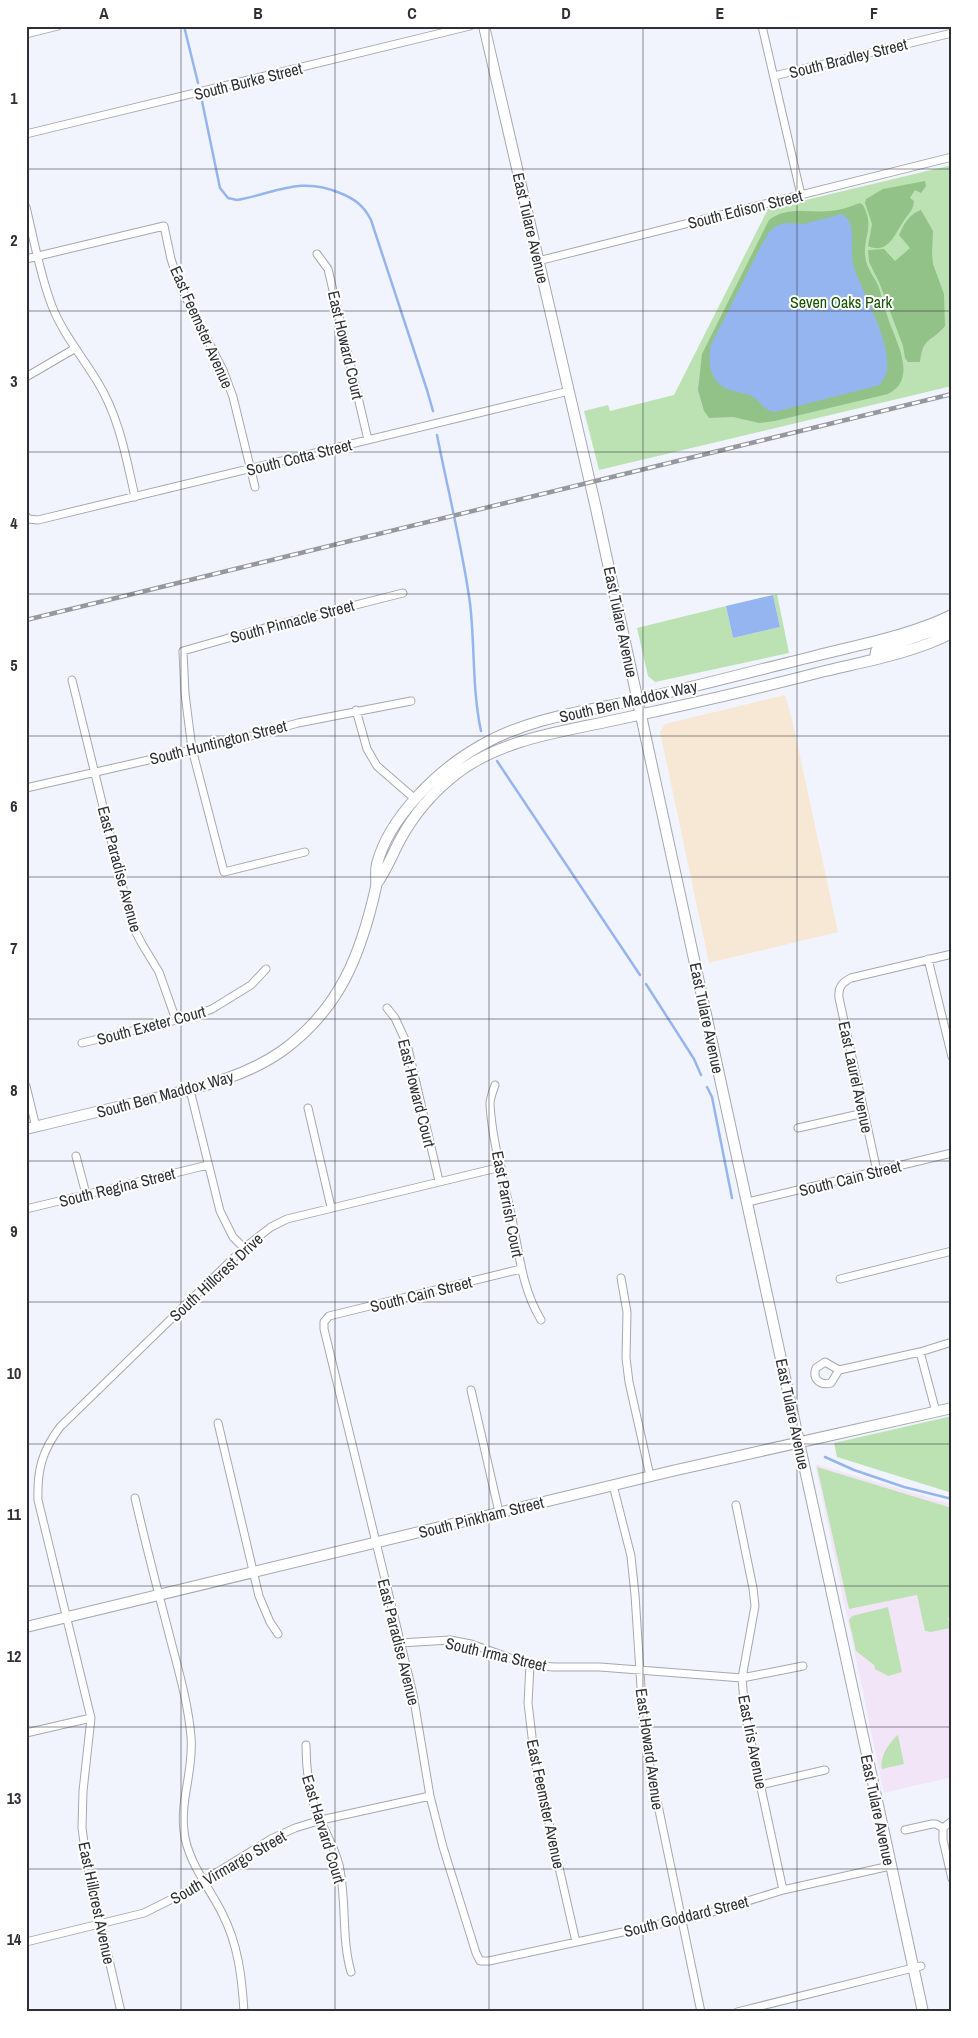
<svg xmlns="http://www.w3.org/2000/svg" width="978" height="2038" font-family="'Archivo Narrow',sans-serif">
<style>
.commercial{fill:#f7e8d5}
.education{fill:#f3e5f8}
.green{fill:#bce2b4}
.forest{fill:#93c289}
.water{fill:#95b5f1}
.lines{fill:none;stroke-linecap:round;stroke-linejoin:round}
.stream{stroke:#95b5f1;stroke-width:2.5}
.street-casing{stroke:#a4a8b2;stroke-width:9}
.secondary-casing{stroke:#a4a8b2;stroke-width:12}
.street{stroke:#fff;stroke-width:7}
.secondary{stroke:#fff;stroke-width:10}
.rail-casing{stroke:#96989f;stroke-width:4.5}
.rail{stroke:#fff;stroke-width:2.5;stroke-dasharray:8;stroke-linecap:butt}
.grid{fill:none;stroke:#303136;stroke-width:1;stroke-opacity:0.55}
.labels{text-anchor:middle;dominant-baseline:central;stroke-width:4;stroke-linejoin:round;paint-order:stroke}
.street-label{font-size:16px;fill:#303136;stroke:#fff}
.park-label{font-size:16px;fill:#155302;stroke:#fff}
.neatline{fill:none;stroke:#303136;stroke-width:2}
.grid-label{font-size:16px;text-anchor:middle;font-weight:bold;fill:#303136}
</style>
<rect width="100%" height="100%" fill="#f1f4fd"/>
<path class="commercial" d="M785,695L792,719L838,932L709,963L660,732L665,724Z"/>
<path class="education" d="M815,1464L952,1504V1777L884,1793Z"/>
<path class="green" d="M952,165V386L599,470L584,411L608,405L610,411L674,395L768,209Z
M777,594L789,653L655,682L648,676L637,628L726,606L733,638L780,627L773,595Z
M952,1416V1493L837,1457L834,1443Z
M817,1467L952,1508V1617L948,1618L950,1628L931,1632L925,1631L917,1595L849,1609Z
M888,1607L902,1672L888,1676L875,1669L874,1665L856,1651L849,1620L852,1616Z
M898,1735L904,1764L882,1769C879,1758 889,1742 898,1735Z"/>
<path class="forest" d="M925,181L926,186L921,193L915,190L910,198L914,201C913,211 908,214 903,222C895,234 888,255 868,246L872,224L865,203L866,199L883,189Z
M860,203L863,205C876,229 861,238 866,261C868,269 874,277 878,285C882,296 884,307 888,318C895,340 919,379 888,394L775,421L759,423L733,417L709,418L704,411L698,390L702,354L769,220C786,206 810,213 830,211C840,210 850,207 860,203Z
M921,210L933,231L932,253L933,264L944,294L945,326C931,343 923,336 920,362H908L905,358L903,346L879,282L869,262L868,250L884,249L895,261L910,248L899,235C904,224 909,214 921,210Z"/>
<path class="water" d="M842,214C859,224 848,250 854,268C864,295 891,342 887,371C886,376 882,381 880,385L774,412C760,408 762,402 752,396C743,392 733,392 725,388C709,379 708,360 711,345L761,246L770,231L778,225L786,223L804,224Z
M773,595L780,627L733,638L726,606Z"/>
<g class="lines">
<path class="stream" d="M184,26L198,83
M202,101L220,188L228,198L237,200C276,193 300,176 340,193C355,199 364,206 371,220L427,390L433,411
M437,435C448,491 462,546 470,603C475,645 472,689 481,731
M497,761L640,975
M646,984L694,1059L701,1075
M707,1087L712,1097L732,1198
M825,1457L854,1470L904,1487L952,1499"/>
<g class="street-casing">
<path id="street" d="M762,26L801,195
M26,34L58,26
M774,76L952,33
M26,134L470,26
M26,207C34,240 40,275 52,306C63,334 82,356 97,381C119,416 126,457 135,497
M317,254L328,269L368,440
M26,259L164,226L171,259L180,286L223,370L233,397L255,487
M538,261L952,157
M26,377L74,349
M26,516L28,519L38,520L569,391
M72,680L132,925L142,944L159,972L176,1020
M356,710L367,749L377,766L415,799
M26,788L236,740L298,723L411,701
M305,852L224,872L192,749L185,694L183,651L253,631L403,593
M928,959L952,1057
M387,1008L395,1018L407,1044L439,1181
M82,1043L193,1016L212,1009L251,985L266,969
M495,1085C493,1091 490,1098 490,1104C492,1140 503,1178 511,1214C519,1250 521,1287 541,1320
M26,1086L36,1127
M190,1090L220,1211L233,1237L244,1248
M308,1108L331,1207
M798,1128L864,1113
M76,1156L86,1194
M877,1171L839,998C838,988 841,983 851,978L952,954
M748,1202L952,1153
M26,1209L208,1165
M521,1269L329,1316L324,1322V1329L413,1694L430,1796L443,1847L476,1953L480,1961H489L706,1914L783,1890L890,1866
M621,1278L627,1312L626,1358L629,1382L650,1476
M840,1279L952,1251
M920,1352L936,1412
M825,1362L839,1370L831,1383C820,1386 812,1379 816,1368Z
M839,1370L920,1352L952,1342
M471,1390L499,1512
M218,1423L259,1596L270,1622L278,1634
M613,1485L631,1556L635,1595L643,1718L649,1762L701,2012
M135,1498C145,1541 156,1584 167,1626C176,1662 188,1700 191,1737C194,1769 180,1800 184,1831C187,1861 209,1887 222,1913C238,1944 242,1977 244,2012
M736,1505L753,1588L755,1606L742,1678L745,1714L783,1890
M400,1643L450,1640L471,1644L530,1665L554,1667H600L742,1678L803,1666
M530,1665L528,1703L535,1762L576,1942
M26,1733L91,1718
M306,1745C306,1767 308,1787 315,1809C323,1828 334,1845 339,1865C347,1901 341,1937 351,1972
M760,1785L825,1770
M952,1821L943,1828V1840L952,1879
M905,1830L932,1824H936L943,1828
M26,1942L144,1913L182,1894L271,1839L295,1828L321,1820L430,1796
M121,2012L87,1864L82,1828L83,1791L91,1718L38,1500C37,1470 42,1451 60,1427L244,1248L271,1227L287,1219L501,1167
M737,2012L921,1966"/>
</g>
<g class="secondary-casing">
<path id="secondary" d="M484,26L595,504L923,2012
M875,659L876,651L952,624
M377,883C387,869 392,855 400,840C414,814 433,792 456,774C501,739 561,732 615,720C686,705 756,689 825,671C867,661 913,653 952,633
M26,1129C67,1119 108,1109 148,1100C195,1088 242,1079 282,1051C340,1009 361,954 376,887C377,880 375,872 377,864C389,817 439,769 480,746C526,719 580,712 632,701C694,687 754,671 815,656C861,644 909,636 952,615
M26,1627L672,1471L952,1408"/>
</g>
<use href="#street" class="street"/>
<use href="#secondary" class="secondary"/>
<g class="rail-casing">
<path id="rail" d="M26,620L952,394"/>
</g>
<use href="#rail" class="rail"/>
</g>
<path class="grid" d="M181,26V2012M335,26V2012M489,26V2012M643,26V2012M797,26V2012M26,169H952M26,311H952M26,452H952M26,594H952M26,736H952M26,877H952M26,1019H952M26,1161H952M26,1302H952M26,1444H952M26,1586H952M26,1727H952M26,1869H952"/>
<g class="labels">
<g class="street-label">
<text transform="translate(848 58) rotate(-14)">South Bradley Street</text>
<text transform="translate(248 81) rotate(-14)">South Burke Street</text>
<text transform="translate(745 209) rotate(-14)">South Edison Street</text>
<text transform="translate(531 228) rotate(77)">East Tulare Avenue</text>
<text transform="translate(202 327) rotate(66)">East Feemster Avenue</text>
<text transform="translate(346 345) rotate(77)">East Howard Court</text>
<text transform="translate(299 457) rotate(-14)">South Cotta Street</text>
<text transform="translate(292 621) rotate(-15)">South Pinnacle Street</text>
<text transform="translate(621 622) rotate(78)">East Tulare Avenue</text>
<text transform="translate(628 701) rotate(-13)">South Ben Maddox Way</text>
<text transform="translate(218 742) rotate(-14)">South Huntington Street</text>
<text transform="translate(120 869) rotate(75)">East Paradise Avenue</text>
<text transform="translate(707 1018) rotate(78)">East Tulare Avenue</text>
<text transform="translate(151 1025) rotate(-15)">South Exeter Court</text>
<text transform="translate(856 1077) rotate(78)">East Laurel Avenue</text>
<text transform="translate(417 1093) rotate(76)">East Howard Court</text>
<text transform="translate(165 1094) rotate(-15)">South Ben Maddox Way</text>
<text transform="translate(850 1178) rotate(-14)">South Cain Street</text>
<text transform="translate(117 1187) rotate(-14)">South Regina Street</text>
<text transform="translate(508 1204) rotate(79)">East Parrish Court</text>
<text transform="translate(216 1277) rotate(-43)">South Hillcrest Drive</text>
<text transform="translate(421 1294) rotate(-14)">South Cain Street</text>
<text transform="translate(793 1414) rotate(78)">East Tulare Avenue</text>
<text transform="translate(481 1517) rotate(-14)">South Pinkham Street</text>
<text transform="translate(399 1642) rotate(76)">East Paradise Avenue</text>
<text transform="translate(496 1654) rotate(13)">South Irma Street</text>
<text transform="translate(753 1742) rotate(79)">East Iris Avenue</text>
<text transform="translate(650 1749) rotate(82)">East Howard Avenue</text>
<text transform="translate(546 1804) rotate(78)">East Feemster Avenue</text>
<text transform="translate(878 1810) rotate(78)">East Tulare Avenue</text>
<text transform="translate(324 1829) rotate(73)">East Harvard Court</text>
<text transform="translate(228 1867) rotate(-30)">South Virmargo Street</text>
<text transform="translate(97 1903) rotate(78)">East Hillcrest Avenue</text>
<text transform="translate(686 1916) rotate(-14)">South Goddard Street</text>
</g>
<g class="park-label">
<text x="841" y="302">Seven Oaks Park</text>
</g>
</g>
<rect width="978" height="2038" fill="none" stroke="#ffffff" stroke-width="55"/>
<rect x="28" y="28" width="922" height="1982" class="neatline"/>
<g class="grid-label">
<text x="104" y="19">A</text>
<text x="258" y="19">B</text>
<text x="412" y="19">C</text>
<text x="566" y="19">D</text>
<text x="720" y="19">E</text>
<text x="874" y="19">F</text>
<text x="14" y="104">1</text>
<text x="14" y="246">2</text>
<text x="14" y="387">3</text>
<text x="14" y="529">4</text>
<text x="14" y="671">5</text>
<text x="14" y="812">6</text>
<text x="14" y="954">7</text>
<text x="14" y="1096">8</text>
<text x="14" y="1237">9</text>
<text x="14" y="1379">10</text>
<text x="14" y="1520">11</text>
<text x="14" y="1662">12</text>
<text x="14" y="1804">13</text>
<text x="14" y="1945">14</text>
</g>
</svg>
